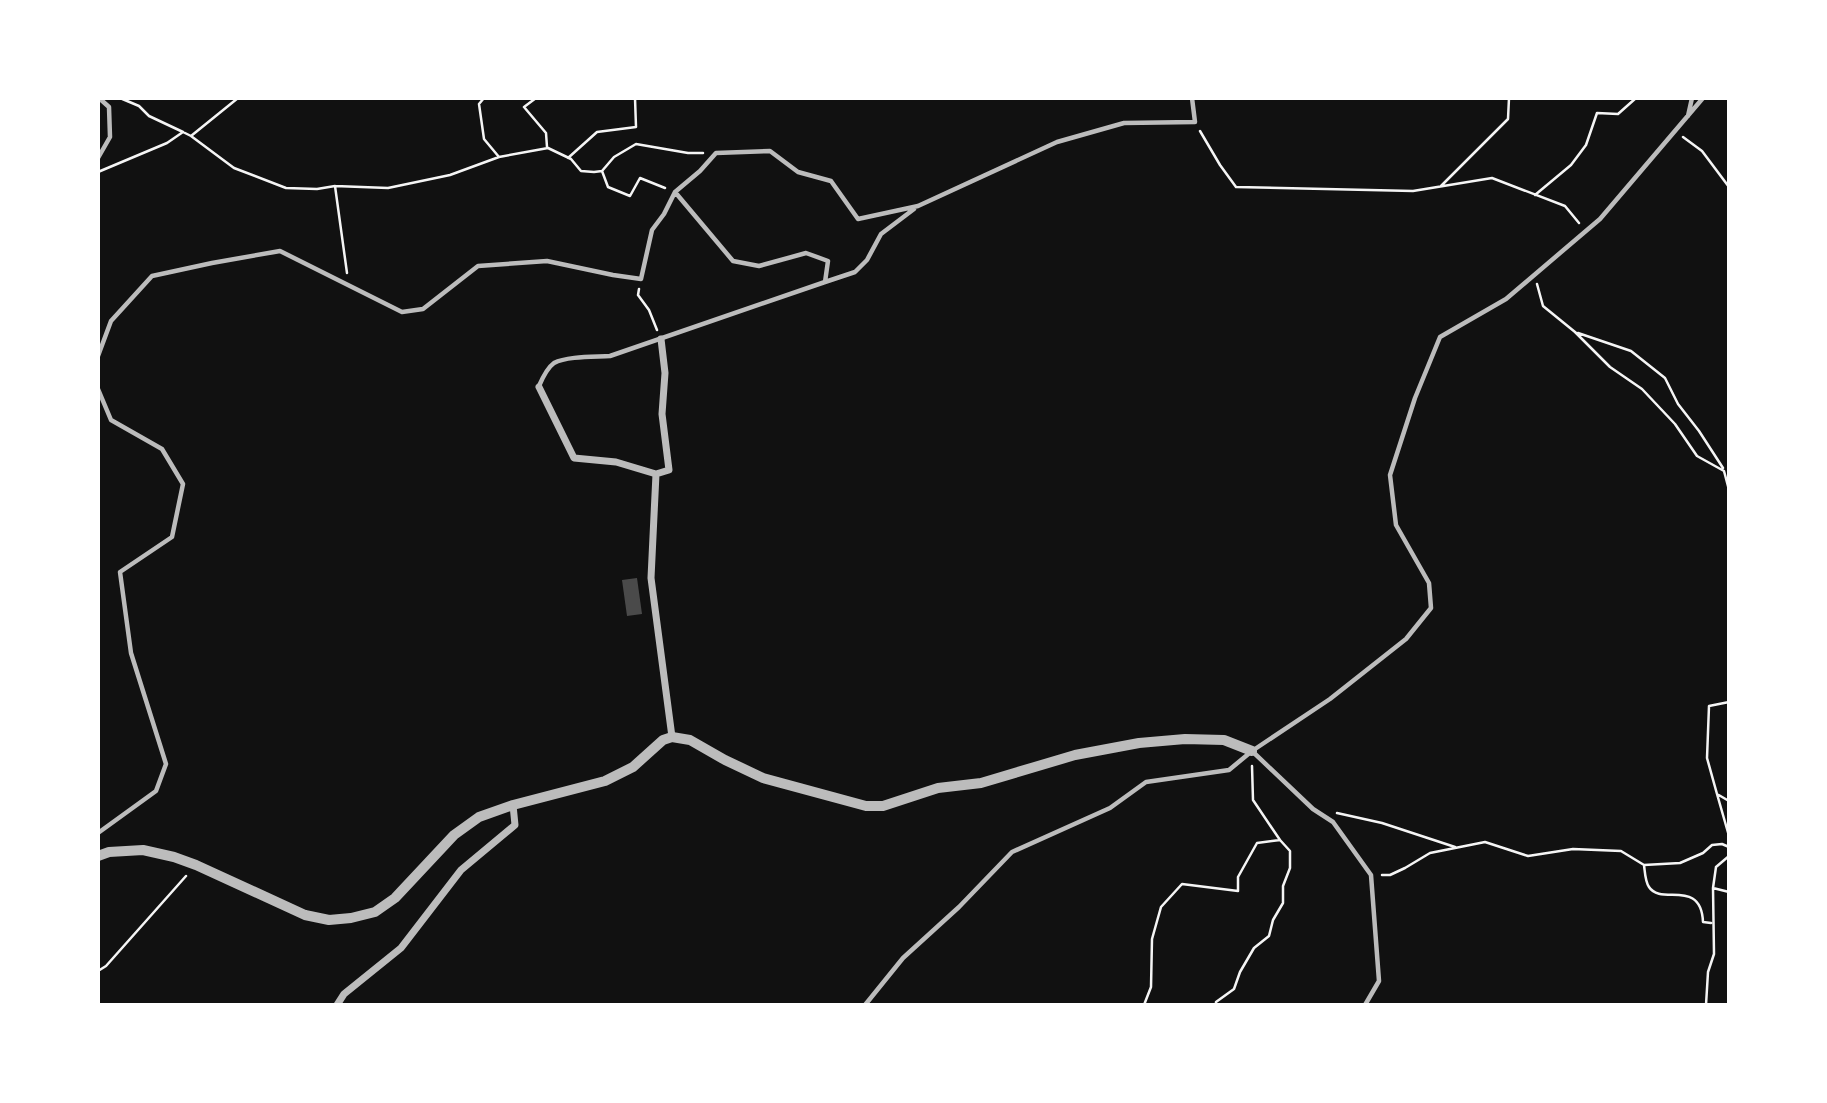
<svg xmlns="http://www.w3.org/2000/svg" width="1827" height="1103" font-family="Arial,sans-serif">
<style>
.building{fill:#4a4a4a}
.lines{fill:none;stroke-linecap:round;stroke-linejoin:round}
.path{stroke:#f5f5f5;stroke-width:2.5}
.service{stroke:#bcbcbc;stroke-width:4.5}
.minor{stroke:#bcbcbc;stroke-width:7}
.tertiary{stroke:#bcbcbc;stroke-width:10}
</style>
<rect width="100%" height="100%" fill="#111"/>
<path class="building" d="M637,578L642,614L627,616L622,580Z"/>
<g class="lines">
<path class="path" d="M120,98L139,106L149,116L183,132
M484,98L479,104L484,139L499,157
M536,98L524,107L546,133L547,147
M1200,131L1220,165L1236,187L1413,191L1492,178L1565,206L1579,223
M191,136L234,168L286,188L317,189L335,186L388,188L450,175L499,157L548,148L571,159L581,171L594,172L602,171L608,187L630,196L640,178L665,188
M1683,137L1702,151L1729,187
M568,158L597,132L636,127L635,98
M602,171L614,157L636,144L688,153H703
M98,172L167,143L183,132L191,136L238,98
M335,186L347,273
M1441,186L1508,119L1509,98
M1535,195L1571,165L1586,145L1597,113L1618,114L1636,98
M1537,284L1543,306L1575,332L1610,367L1642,389L1675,424L1697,456L1724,471L1729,490
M639,289L638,295L649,310L657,330
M1578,333L1631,351L1665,378L1678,404L1699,431L1723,468
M1729,702L1709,706L1707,758L1717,794L1729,801
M1717,794L1729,836
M1337,813L1382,823L1455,847
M1644,865C1645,872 1645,881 1649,887C1661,906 1701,878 1703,922L1711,923
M1382,875H1390L1405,868L1430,853L1485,842L1528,856L1573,849L1621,851L1644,865L1680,863L1703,853L1712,845L1722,844L1729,847
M1713,888L1729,892
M98,971L106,966L186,876
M1144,1005L1151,987L1152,939L1161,907L1182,884L1238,891V877L1257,843L1280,840L1253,800L1252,766
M1216,1005V1002L1234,989L1240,972L1254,948L1269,936L1273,920L1283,903V886L1290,868V851L1280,840
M1706,1005L1708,972L1714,954L1713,888L1716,867L1729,856"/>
<path class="service" d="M1688,116L1692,98
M98,158L110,137L109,107L99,98
M825,282L855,272L867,260L881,234L914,209
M98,356L111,321L152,276L212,263L280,251L402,312L423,309L478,266L547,261L613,275L641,279L652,230L664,214L675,192L700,171L716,153L770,151L798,172L831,181L858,219L918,206L1057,142L1124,123L1195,122L1192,98
M539,386C542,379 547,368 554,363C567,356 595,357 610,356L825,282L828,261L806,253L759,266L733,261L675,192
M98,389L111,420L162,449L183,484L172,537L120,572L131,653L166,764L156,791L98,833
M1253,752L1313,809L1333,822L1371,875L1379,981L1365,1005
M865,1005L903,958L959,907L1012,852L1110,808L1146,782L1229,770L1252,751L1330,699L1406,639L1431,608L1429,583L1396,525L1390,475L1415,398L1440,337L1506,299L1600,219L1703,98"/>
<path class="minor" d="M539,387L574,458L616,462L656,474L669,470L662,414L665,373L661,339
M656,474L651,578L672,737
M337,1005L344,994L401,948L461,870L515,825L513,805"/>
<path class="tertiary" d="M98,856L109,852L143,850L174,857L196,865L305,915L329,920L351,918L375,912L395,898L454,835L479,817L513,805L605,781L633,767L663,740L672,737L690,740L725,760L763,778L866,806H883L938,788L981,783L1075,755L1139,743L1185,739L1224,740L1252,751"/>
</g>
<rect width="1827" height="1103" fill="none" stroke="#ffffff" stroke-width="200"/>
</svg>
